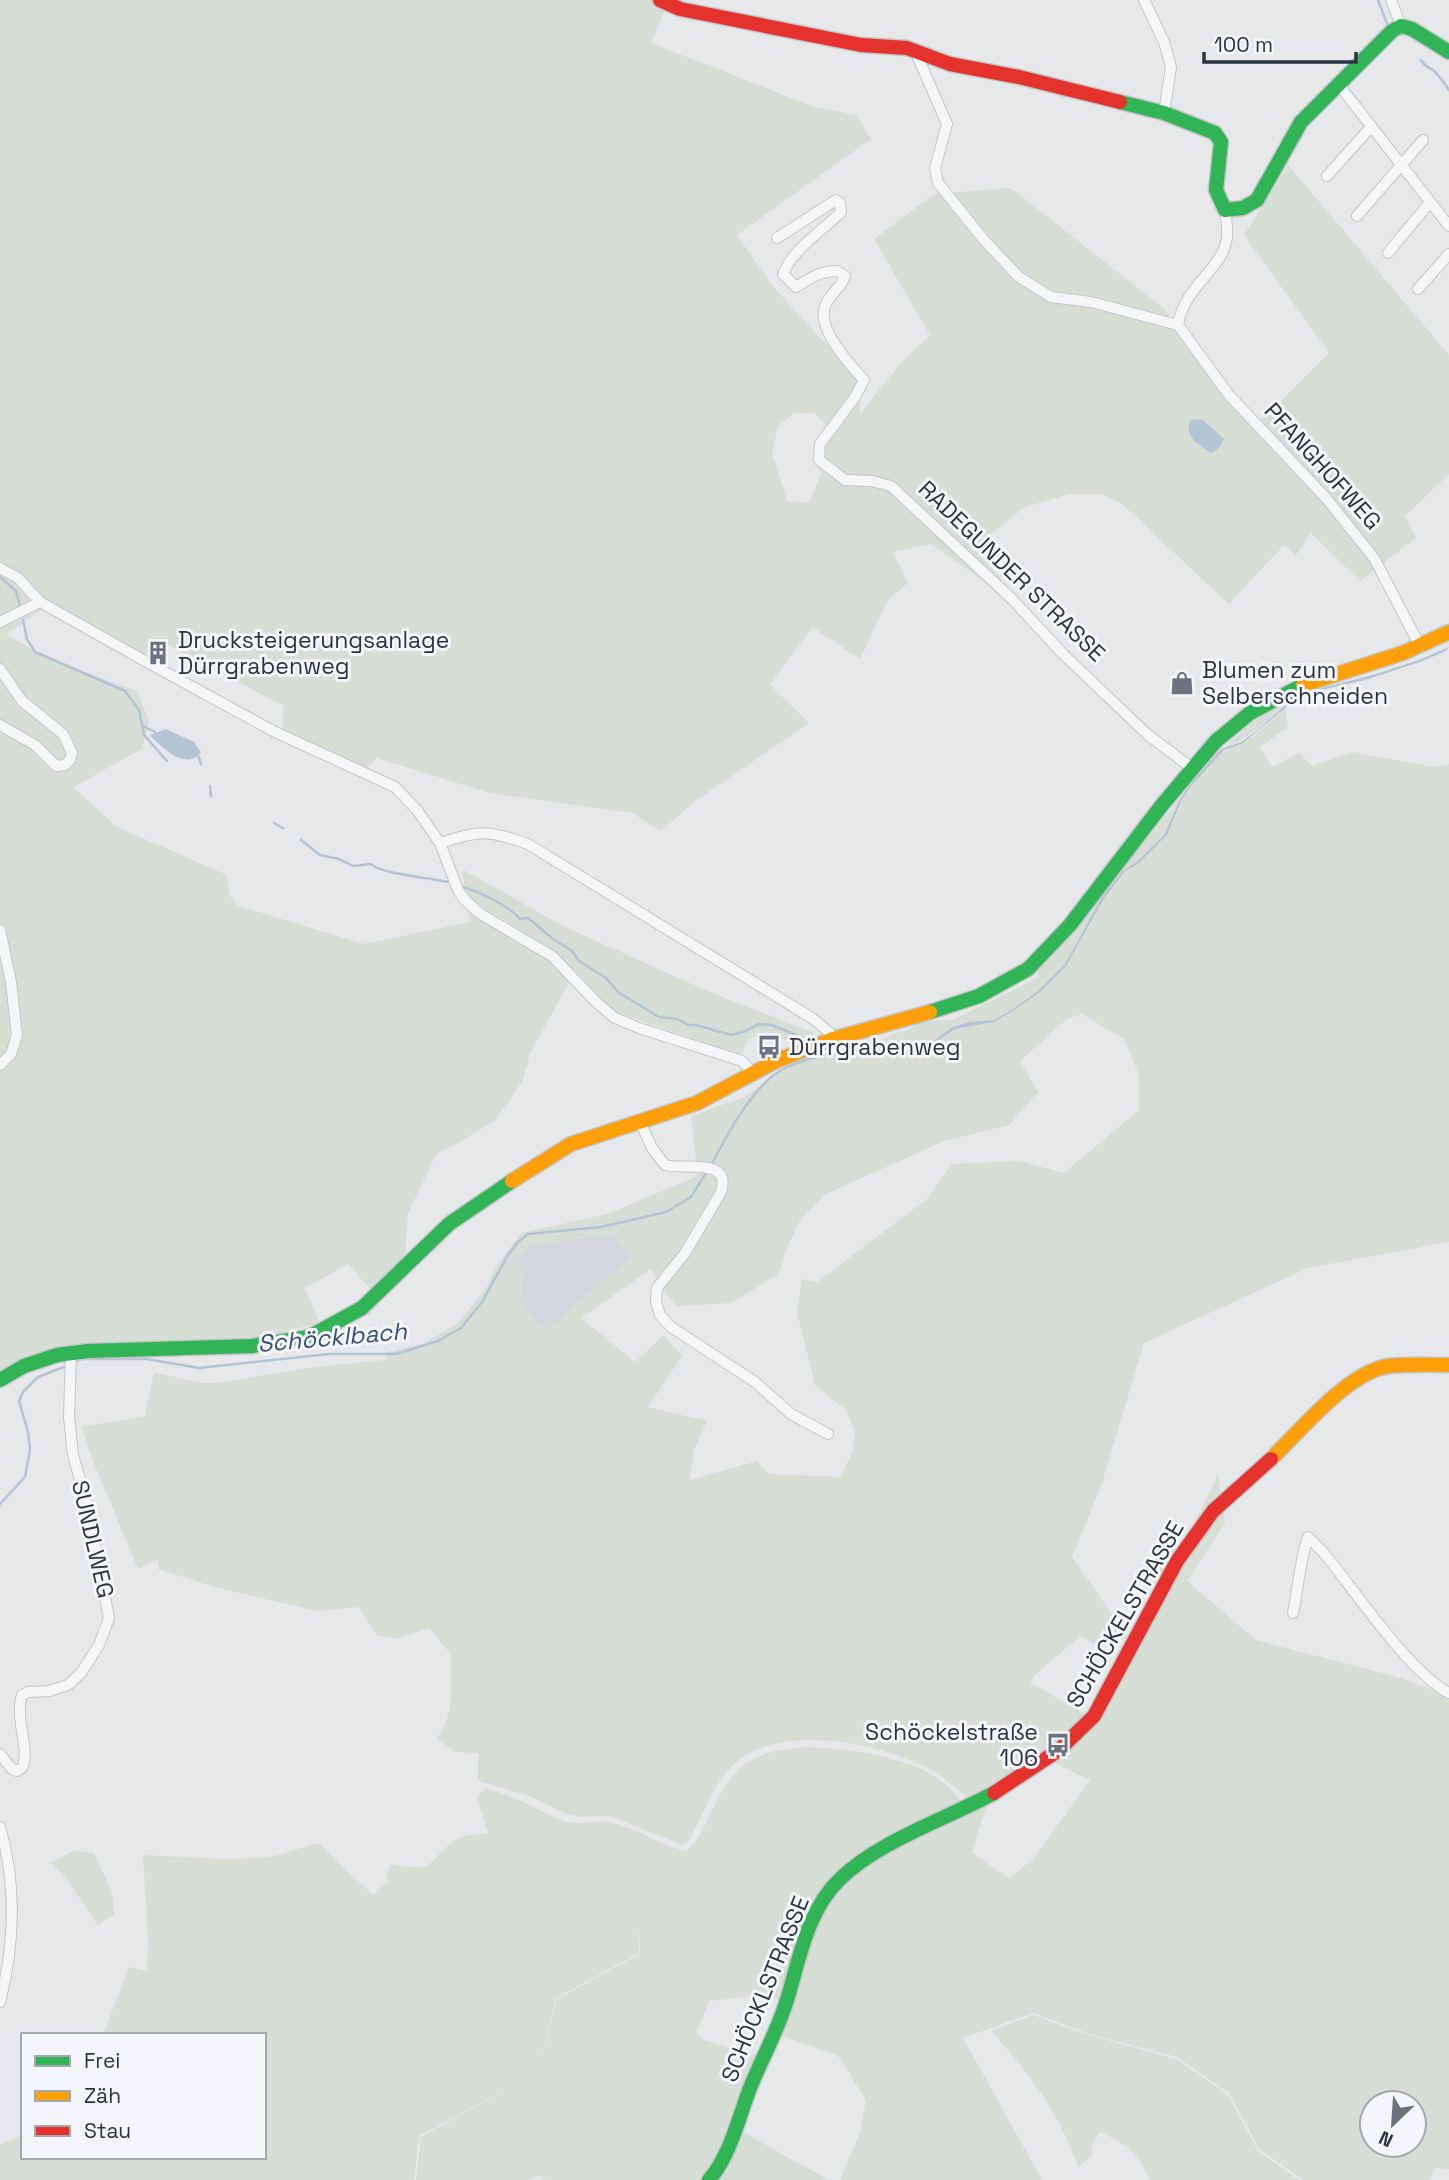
<svg xmlns="http://www.w3.org/2000/svg" width="1449" height="2180" font-family="'Space Grotesk',sans-serif">
<style>
.built{fill:#d4d7dd}
.green{fill:#d6ded6;fill-rule:evenodd}
.water{fill:#b4c4d5}
.lines{fill:none;stroke-linecap:round;stroke-linejoin:round}
.stream{stroke:#b4c4d5;stroke-width:2.5}
.street-casing{stroke:#c4c6c8;stroke-width:12}
.fast-casing{stroke:#c4c6c8;stroke-width:17}
.slow-casing{stroke:#c4c6c8;stroke-width:17}
.jam-casing{stroke:#c4c6c8;stroke-width:17}
.street{stroke:#f5f6f7;stroke-width:10}
.fast{stroke:#30b455;stroke-width:14}
.slow{stroke:#ff9f0a;stroke-width:14}
.jam{stroke:#e5322d;stroke-width:14}
.labels{text-anchor:middle;dominant-baseline:central;stroke-width:6;stroke-linejoin:round;paint-order:stroke}
.street-label{font-size:23px;fill:#2b3445;stroke:#f4f6f9}
.poi-label{font-size:23px;fill:#2b3445;stroke:#f4f6f9;text-anchor:start}
.water-label{font-size:24px;font-style:italic;fill:#34527a;stroke:#f4f6f9}
</style>
<rect width="100%" height="100%" fill="#e6e8ea"/>
<path class="built" d="M611,1235L631,1257L545,1332L520,1303L523,1276L516,1262L532,1244Z"/>
<path class="green" d="M0,0H653L665,9L651,43L814,107L856,115L871,139L737,235L771,284L819,337L860,375V414L900,364L930,335L874,239L934,194L1011,188L1167,311L1175,329L1257,425L1329,353L1244,235L1288,165L1449,355V474L1405,516L1416,538L1360,581L1311,533L1296,555L1284,545L1229,604L1121,503L1101,494H1069L1025,507L979,543L972,546L1003,580L1001,593L931,544L893,552L908,583L888,600L860,659L812,627L770,685L809,723L694,802L661,831L632,813L490,793L376,758L366,770L282,735L284,706L161,641L140,658L44,608L6,635L52,660L137,691L149,721L142,749L73,787L117,827L227,875L229,895L239,906L364,944L470,922L468,911C509,933 537,948 571,979L530,1053L523,1080L495,1121L436,1155L408,1213L405,1259L368,1317L365,1300L370,1289L348,1264L305,1288L320,1323C294,1328 267,1338 241,1340C163,1347 70,1330 0,1372ZM794,413H814L826,425L815,463L821,473L809,503L787,501L772,453L778,426Z
M1284,699L1285,704C1265,722 1250,738 1224,748L1248,726Z
M1285,707L1288,727L1260,747L1272,767L1299,753L1312,766L1353,752L1433,767L1449,764V1242L1308,1268L1144,1343L1102,1483L1072,1557L1128,1637L1157,1587L1141,1572L1162,1534L1184,1546L1218,1474L1225,1523L1187,1581L1256,1640L1397,1677L1449,1696V2169L1436,2168L1428,2180H1304L1260,2150L1229,2093L1177,2057L1093,2035L1033,2013L963,2038L1042,2180H840L860,2132L866,2100L838,2056L780,2035C786,2021 793,2006 798,1991C804,1970 808,1949 815,1929C839,1861 928,1832 987,1803L972,1853L1009,1878L1033,1859L1090,1780L1053,1762L1049,1751L974,1798L969,1799C955,1787 942,1776 925,1767C876,1743 787,1724 739,1760C713,1779 704,1816 688,1842L682,1845L609,1816L582,1817L567,1814L530,1796L478,1781V1753L457,1752L436,1739C456,1717 450,1682 451,1654L429,1628L396,1639L377,1635L358,1607L316,1611L215,1587L158,1569V1559L138,1569L91,1456L82,1427L145,1416L154,1372L200,1383H217L314,1367L386,1360L387,1352L423,1344L457,1324L487,1287L493,1271L521,1233L607,1214L698,1176L691,1116L745,1097L770,1078L802,1061L875,1043L893,1034L909,1030L921,1021L953,1020L1039,977L1036,968L1145,836L1149,837L1185,793L1165,834L1157,842L1159,844C1175,826 1179,801 1194,783C1202,773 1212,758 1224,751C1230,747 1238,747 1244,743C1259,734 1272,719 1285,707ZM1082,1014L1124,1039L1139,1075V1110L1064,1173L1020,1161L952,1164L927,1199L817,1282L802,1279L797,1312L815,1385L847,1411L855,1433L852,1452L841,1477L768,1474L757,1461L690,1480L694,1450L707,1421L648,1407L682,1356L664,1335L635,1362L581,1318L651,1269L663,1290L678,1306L731,1303L779,1274L786,1250L801,1218L824,1195L944,1141L1009,1125L1038,1092L1020,1061L1067,1019ZM611,1235L631,1257L545,1332L521,1303L523,1276L516,1262L532,1244ZM1080,1636L1096,1646L1127,1638L1103,1687L1085,1714L1030,1683L1035,1675ZM1372,2103H1414V2145H1372Z
M462,869L563,926L705,990L814,1033L813,1036L795,1043L764,1033L748,1039L741,1055L616,1012L598,998L580,975L523,931L466,897Z
M803,1747C851,1748 933,1757 961,1802L834,1879L807,1913L788,1979L779,2000L766,1995L709,2001L696,2033L704,2040L758,2056L723,2145L700,2180H545L540,2175L528,2180H416L421,2137L519,2082L419,2136L414,2180H0V2145L23,2135V2157H264V2035H103L129,1967L147,1971L148,1940L143,1855L226,1859L271,1857L318,1843L373,1895L390,1880L386,1878L391,1864C442,1875 425,1857 460,1838C468,1834 479,1834 488,1834L477,1797L486,1788C513,1795 535,1809 561,1820C579,1827 597,1819 615,1823C640,1830 661,1846 686,1851C698,1841 703,1830 709,1816C733,1767 748,1752 803,1747ZM639,1926L640,1954L557,1999L538,2073L556,1998L639,1953Z
M74,1850L94,1853L112,1892L114,1915L98,1925L66,1878L50,1863Z
M1033,2015L1092,2036L1176,2059L1228,2095L1258,2151L1299,2180H1150C1138,2153 1127,2144 1100,2132L1092,2145V2156L1078,2167C1062,2116 1027,2070 991,2031Z
M739,2130L827,2179L828,2180H716Z"/>
<path class="water" d="M1202,419L1224,439L1219,448L1211,453C1199,445 1182,435 1191,420Z
M1449,647L1446,651L1420,662L1365,680L1312,692L1293,701L1242,744L1224,750L1191,786L1181,802L1167,835L1138,864L1125,871L1103,900L1066,966L1039,993L1014,1010L994,1022L955,1029L925,1049L910,1054L900,1056L852,1048L826,1054L859,1046L902,1054L935,1040L953,1027L969,1022L994,1020L1013,1009L1037,992L1065,964L1102,897L1124,870L1138,861L1165,834L1179,801L1191,783L1221,749L1241,742L1255,732L1292,699L1306,692L1376,674L1419,660Z
M166,729L194,742L201,752C186,772 161,747 150,735Z"/>
<g class="lines">
<path class="stream" d="M1378,0L1388,26
M1421,60C1425,68 1429,66 1435,72C1439,76 1445,84 1449,90
M0,577L16,591L20,607
M23,620L27,639L35,652L125,691L139,710L144,735L167,761
M143,726L155,732
M198,755L201,764
M210,786L211,796
M274,823L283,828
M301,840L320,855L339,859L353,866L371,864C380,874 432,878 448,882
M459,886C476,890 510,906 520,919L528,918L552,938L572,951L579,961L606,978L618,992L659,1017L677,1019L689,1025H696L731,1035L746,1031L759,1024L772,1025L803,1038
M711,1165C727,1136 744,1102 769,1079C784,1065 808,1059 828,1054
M75,1362L81,1359H147L199,1368L329,1354H396L438,1341L461,1328L482,1302L508,1255L518,1242L528,1234L601,1227L666,1212L691,1197L708,1170
M0,1504L25,1477L30,1450L28,1432L19,1401L23,1392L38,1377L69,1365"/>
<g class="street-casing">
<path id="street" d="M1144,0L1164,42L1171,67L1164,113
M1391,0L1401,26
M916,53L947,124L935,168L938,183L984,240L1019,277L1051,297L1091,302L1178,325
M1339,85L1449,226
M1327,176L1371,127
M1225,210C1226,219 1228,229 1227,238C1223,269 1184,286 1178,325L1229,395L1326,498L1374,558L1420,646
M1357,216L1423,140
M777,238L836,200L840,203L841,212C822,231 793,249 783,274L796,287C810,278 820,271 837,271L845,276C841,288 831,293 826,304C814,326 850,365 864,380L855,397L820,444L819,460L845,480L872,481L891,486L1012,599L1063,654L1148,735L1192,768
M1388,253L1430,202
M1418,289L1449,254
M0,568L18,578L40,602L145,661L273,731L395,787L417,810L440,843L458,890L464,899L479,913L552,956L598,1004L615,1018L639,1028L742,1061L753,1074
M0,622L40,602
M0,669L22,701L63,734L72,753L70,760L65,765L56,766L35,745L0,725
M440,843C482,830 487,830 528,844L812,1018L829,1032L833,1039
M0,930L11,982L17,1035L11,1054L0,1065
M640,1122L652,1148L665,1165C684,1170 732,1157 721,1192L685,1253L657,1288L656,1302L660,1315L671,1327L755,1382L791,1414L828,1434
M1293,1613C1298,1589 1300,1560 1308,1537L1324,1553C1355,1591 1408,1671 1449,1693
M0,1754L12,1769L17,1771L22,1768C31,1751 14,1718 22,1695L28,1692L49,1691L68,1685L81,1673L99,1645L109,1618L87,1504L73,1455L69,1417L71,1353
M0,1827C17,1885 15,1943 0,2002"/>
</g>
<g class="fast-casing">
<path id="fast" d="M1120,102L1164,113L1215,133L1221,142L1216,190L1225,210L1243,208L1257,200L1301,122L1392,31L1401,26L1412,29L1449,52
M930,1012L979,996L1028,969L1070,925L1162,805L1216,741L1250,713L1303,685
M0,1380L24,1366L57,1355L88,1351L252,1346L309,1337L362,1308L449,1224L512,1181
M709,2180C731,2154 738,2119 750,2088C762,2058 778,2030 787,2000C800,1957 807,1911 840,1879C879,1841 946,1819 994,1793"/>
</g>
<g class="slow-casing">
<path id="slow" d="M1303,685L1403,653L1449,632
M512,1181L571,1144L697,1103L776,1061L833,1039L930,1012
M1271,1459C1300,1431 1349,1371 1389,1366C1409,1364 1429,1365 1449,1365"/>
</g>
<g class="jam-casing">
<path id="jam" d="M660,0L680,9L861,45L907,48L950,64L1019,77L1120,102
M994,1793L1059,1750L1094,1716L1177,1561L1213,1511L1271,1459"/>
</g>
<use href="#street" class="street"/>
<use href="#fast" class="fast"/>
<use href="#slow" class="slow"/>
<use href="#jam" class="jam"/>
</g>
<defs>
<g id="building-bare" transform="scale(1.89)"><path d="M-4-6H4V6H1V3H-1V6H-4ZM-2.5-4.3h1.7v1.8h-1.7ZM.8-4.3h1.7v1.8H.8ZM-2.5-1h1.7V.8h-1.7ZM.8-1h1.7V.8H.8Z" fill="#6c737f" stroke="#f4f6f9" stroke-width="2.5" paint-order="stroke"/></g>
<g id="shop-bare" transform="scale(1.89)"><path d="M-5-2.5h2.3a2.7 3.5 0 0 1 5.4 0H5L5.5 6h-11ZM-1.5-2.5h3a1.5 2.3 0 0 0-3 0Z" fill="#6c737f" stroke="#f4f6f9" stroke-width="2.5" paint-order="stroke"/></g>
<g id="bus-bare" transform="scale(1.89)"><path d="M-5-6H5V4H4V6H2V4H-2V6H-4V4H-5ZM-3.5-4V0h7V-4ZM-3.5 1.2v1.5H-2V1.2ZM2 1.2v1.5H3.5V1.2Z" fill="#6c737f" stroke="#f4f6f9" stroke-width="2.5" paint-order="stroke"/></g>
</defs>
<g fill-rule="evenodd">
<use href="#building-bare" x="158" y="653"/>
<use href="#shop-bare" x="1182" y="683"/>
<use href="#bus-bare" x="769" y="1047"/>
<use href="#bus-bare" x="1058" y="1745"/>
</g>
<g class="labels">
<g class="street-label">
<text transform="translate(1323 466) rotate(48)">PFANGHOFWEG</text>
<text transform="translate(1012 571) rotate(44)">RADEGUNDER STRASSE</text>
<text transform="translate(93 1539) rotate(77)">SUNDLWEG</text>
<text transform="translate(1125 1614) rotate(-60)">SCHÖCKELSTRASSE</text>
<text transform="translate(765 1989) rotate(-68)">SCHÖCKLSTRASSE</text>
</g>
<g class="poi-label">
<text x="178" y="640">Drucksteigerungsanlage<tspan x="178" dy="26">Dürrgrabenweg</tspan></text>
<text x="1202" y="670">Blumen zum<tspan x="1202" dy="26">Selberschneiden</tspan></text>
<text x="789" y="1047">Dürrgrabenweg</text>
<text x="1038" y="1732" text-anchor="end">Schöckelstraße<tspan x="1038" dy="26">106</tspan></text>
</g>
<g class="water-label">
<text transform="translate(332 1337) rotate(-5)">Schöcklbach</text>
</g>
</g>
<rect x="21" y="2033" width="245" height="126" fill="#f4f6f9" stroke="#a4a8b1" stroke-width="2"/>
<rect x="35" y="2056" width="35" height="10" fill="#30b455" stroke="#a4a8b1" stroke-width="2"/>
<text x="84" y="2068" font-size="21" fill="#2b3445">Frei</text>
<rect x="35" y="2091" width="35" height="10" fill="#ff9f0a" stroke="#a4a8b1" stroke-width="2"/>
<text x="84" y="2103" font-size="21" fill="#2b3445">Zäh</text>
<rect x="35" y="2126" width="35" height="10" fill="#e5322d" stroke="#a4a8b1" stroke-width="2"/>
<text x="84" y="2138" font-size="21" fill="#2b3445">Stau</text>
<g transform="translate(1393 2124) rotate(205)"><circle r="33" fill="#f4f6f9" stroke="#a4a8b1" stroke-width="2"/>
<path d="M0-5L12 26L0 18L-12 26Z" fill="#6c737f"/>
<text y="-10" font-size="19" font-weight="bold" text-anchor="middle" fill="#2b3445">N</text>
</g>
<path d="M1204 52v10h152v-10" fill="none" stroke="#2b3445" stroke-width="3.5"/>
<text x="1214" y="52" font-size="21" fill="#2b3445" stroke="#f4f6f9" stroke-width="5" paint-order="stroke">100 m</text>
</svg>
